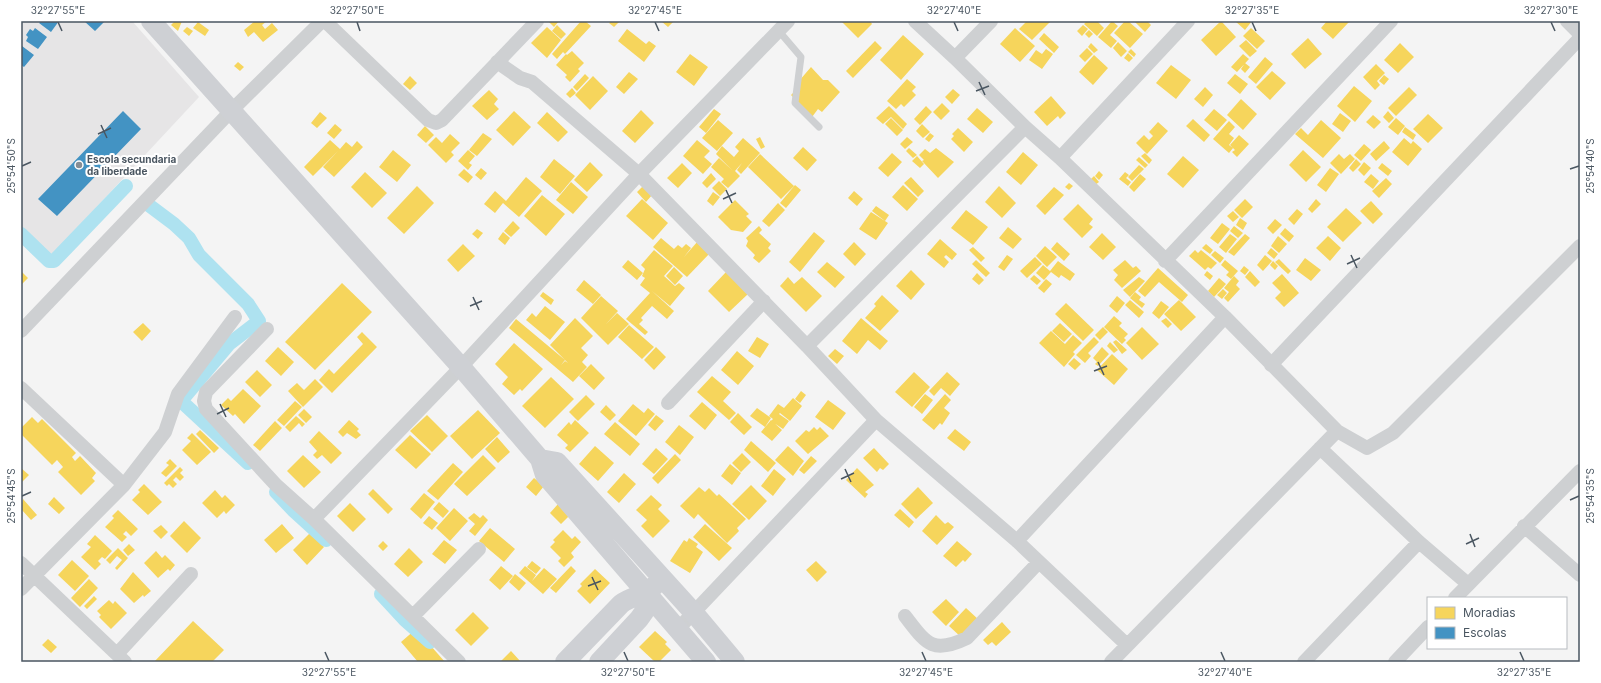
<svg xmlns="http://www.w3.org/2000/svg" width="1601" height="683" font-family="Inter,sans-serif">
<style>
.education{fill:#e6e5e6}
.homes{fill:#f6d55c}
.schools{fill:#4393c3}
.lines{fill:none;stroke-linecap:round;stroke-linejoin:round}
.canal{stroke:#aee2f0;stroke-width:14}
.lane{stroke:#ced0d2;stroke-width:7}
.street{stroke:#ced0d2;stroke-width:14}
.secondary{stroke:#ced0d4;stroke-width:20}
.ticks{fill:none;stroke:#4a5661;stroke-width:1.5}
.poi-dot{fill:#868d94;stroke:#fff;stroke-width:1.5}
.labels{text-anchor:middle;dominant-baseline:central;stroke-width:4;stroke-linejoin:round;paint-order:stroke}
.poi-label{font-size:10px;font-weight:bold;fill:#4a5661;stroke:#fff;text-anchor:start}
.neatline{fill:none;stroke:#4a5661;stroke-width:1.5}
.ticks-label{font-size:10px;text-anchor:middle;fill:#4a5661}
</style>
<rect width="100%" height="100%" fill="#f4f4f4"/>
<path class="education" d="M21,21H132L199,97L48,259L21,232Z"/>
<path class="homes" d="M175,21H182L178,31L171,25Z
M255,21H267L262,25L265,29L272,23L278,30L263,42L254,32L248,37L244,30Z
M548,21H559L554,27Z
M581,21H585L591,26L565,54L563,52L557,59L552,54Z
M611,21H620L614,27L609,23Z
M661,21H674L668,27Z
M841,21H870L872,24L858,38Z
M1027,21H1051L1032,40L1019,29Z
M1087,21H1097L1104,28L1097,36L1084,24Z
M1112,21L1118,26L1110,35L1117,41L1111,48L1098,37Z
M1125,21H1128L1143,34L1130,48L1114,33Z
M1134,21H1147L1151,25L1145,32Z
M1221,21L1236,37L1216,56L1201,40Z
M1235,21H1252L1245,30Z
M1327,21H1348L1349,22L1333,39L1321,28Z
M198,22L209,30L205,36L193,28Z
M557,25L566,34L561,39L552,31Z
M1083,25L1088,29L1082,36L1077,31Z
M187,27L193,31L189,36L183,31Z
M547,27L561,40L547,58L531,43Z
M1015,28L1035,46L1020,62L1000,44Z
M1251,28L1265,41L1257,49L1243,36Z
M627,29L646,44L649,41L656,46L644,62L618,41Z
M1089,30L1093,34L1089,38L1085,34Z
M1044,33L1059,47L1054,53L1039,39Z
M903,35L924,54L901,80L880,60Z
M1308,38L1322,54L1305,69L1291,54Z
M1246,40L1257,51L1250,57L1239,46Z
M875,41L882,48L853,78L846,71Z
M1118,42L1127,51L1121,57L1113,48Z
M1091,43L1098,50L1094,53L1088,47Z
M1400,43L1414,57L1398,73L1384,60Z
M1087,48L1093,54L1085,62L1079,56Z
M1046,49L1053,54L1042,69L1029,60L1036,50L1042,54Z
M1131,49L1136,54L1134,57L1128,52Z
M572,51L584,63L578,69L580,71L570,82L565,77L567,75L556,65L566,54L567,55Z
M1128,53L1133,58L1129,62L1124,58Z
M690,54L708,67L694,86L676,72Z
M1243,54L1249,59L1237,72L1231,67Z
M1094,55L1108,68L1093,85L1079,72Z
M1265,57L1273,64L1256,84L1248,77Z
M238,62L244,67L240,71L234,66Z
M1245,63L1250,67L1245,73L1241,69Z
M1376,64L1385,73L1377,81L1380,85L1375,90L1363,77Z
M1171,65L1191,80L1176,99L1156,83Z
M811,67L823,80H828L840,92L822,112L818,109L812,117L791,95L797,89L799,81Z
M1272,71L1286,83L1270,100L1256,87Z
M629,72L638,79L624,94L616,87Z
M585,74L589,78L577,91L573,87Z
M1235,74L1248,84L1240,94L1227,83Z
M1384,75L1389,79L1384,85L1379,81Z
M410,76L417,83L410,90L403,84Z
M593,76L608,91L590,110L575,95Z
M907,79L916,87L912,91L916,95L904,107L901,104L896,109L887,101Z
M1354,86L1372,101L1355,122L1337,106Z
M1205,87L1213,95L1203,107L1194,99Z
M1409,87L1417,95L1396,116L1388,108Z
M572,88L576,93L570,98L566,94Z
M953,89L960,95L952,104L945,97Z
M489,90L498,99L494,104L499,109L487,120L472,106Z
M1051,96L1066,113L1060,119L1058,116L1047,126L1034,112Z
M1241,99L1257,114L1243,130L1227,115Z
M942,103L950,111L941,120L933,112Z
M889,106L907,124L903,129L891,117L883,124L876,118Z
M926,106L932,112L920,125L914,119Z
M977,108L993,122L983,133L967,119Z
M714,109L721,114L706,133L699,127Z
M1214,109L1227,120L1217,131L1204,120Z
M641,110L654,123L635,143L622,131Z
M514,111L531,127L513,146L496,130Z
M1388,111L1394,118L1389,123L1383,117Z
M320,112L327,118L317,128L311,123Z
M547,112L568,132L558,142L537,123Z
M1340,113L1351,121L1343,132L1332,124Z
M1428,114L1443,128L1428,143L1413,129Z
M1373,115L1381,122L1374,129L1366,122Z
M891,118L903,130L897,136L885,124Z
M1396,118L1405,126L1398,135L1388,127Z
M1193,119L1210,135L1204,142L1186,126Z
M718,120L733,133L717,151L702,138Z
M1321,120L1341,138L1323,158L1295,134L1301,128L1308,135Z
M1229,121L1235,127L1229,134L1234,138L1229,145L1233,148L1229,153L1213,139Z
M1158,122L1168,131L1147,154L1136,143L1144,135L1149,140L1153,136L1149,132Z
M335,124L342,130L334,139L327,133Z
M922,124L930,132L923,138L916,131Z
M425,126L434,135L426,143L417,135Z
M1405,127L1416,135L1413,140L1402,132Z
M958,128L973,142L964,152L951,139L954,136L952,134Z
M483,133L492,139L477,156L469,150Z
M930,133L934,136L929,142L925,139Z
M450,134L460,143L451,152L454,155L446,163L428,145L436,137L442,143Z
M1239,135L1249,144L1237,157L1232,152L1235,150L1230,145Z
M760,137L765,147L761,149L756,139Z
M907,137L913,142L905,149L900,144Z
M743,138L760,153L741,174L737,170L742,163L735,171L740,176L728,188L721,182L724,179L711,167L719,158L732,170L716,154L722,146L734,157L739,151L735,147Z
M1404,138L1411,144L1413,141L1422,149L1408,166L1392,152Z
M330,140L340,149L346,142L352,147L357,141L363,147L334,177L323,167L338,151L313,176L304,167Z
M697,140L710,151L704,157L712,164L703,174L683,156Z
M1384,141L1390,148L1376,161L1370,154Z
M1364,144L1371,150L1361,161L1354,155Z
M803,147L817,160L807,171L793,158Z
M909,148L917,155L913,158L906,151Z
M936,148L954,162L938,178L922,161L924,160L919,155L925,149L930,153Z
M393,150L411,165L397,182L379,167Z
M468,150L475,156L469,163L472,165L468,170L458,161Z
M1303,150L1321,167L1306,182L1289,165Z
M1023,152L1038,165L1021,185L1006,172Z
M892,153L902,162L888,177L878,168Z
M1145,153L1152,160L1149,164L1141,156Z
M760,154L794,186L781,199L748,167Z
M1339,154L1344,159L1350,154L1355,159L1341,174L1330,163Z
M917,156L924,164L920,168L912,161Z
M1183,156L1199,170L1183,188L1167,174Z
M1139,157L1148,165L1145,168L1136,160Z
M554,159L575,176L560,194L540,177Z
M1356,159L1361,164L1353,172L1349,168Z
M590,162L603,175L587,192L574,180Z
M1364,162L1371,168L1364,176L1358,170Z
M682,163L692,173L678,188L667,178Z
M1382,163L1392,171L1388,176L1378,168Z
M1139,165L1144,169L1132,181L1128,177Z
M481,168L487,173L481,180L475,175Z
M1330,168L1339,174L1326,192L1317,185Z
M464,169L473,177L468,183L458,175Z
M1099,171L1103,175L1099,180L1095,176Z
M365,172L387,193L372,208L351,187Z
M1125,172L1129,175L1126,178L1131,182L1128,186L1119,179Z
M711,173L716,179L707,188L702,183Z
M1140,174L1146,179L1134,192L1129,187Z
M1371,174L1379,181L1373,189L1364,182Z
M1094,176L1099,182L1095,185L1090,180Z
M526,177L542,191L519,217L503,203L495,213L484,204L495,191L506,201Z
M911,177L924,191L918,197L904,183Z
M1386,178L1392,184L1379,198L1372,191Z
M719,181L727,189L720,196L712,188Z
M571,182L588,197L573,214L556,200Z
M1069,183L1073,186L1069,190L1065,187Z
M795,185L801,190L786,208L780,203Z
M903,185L918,199L907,211L892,197Z
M417,186L434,203L404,234L387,218Z
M643,186L652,195L646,202L637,192Z
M999,186L1016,203L1002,218L985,202Z
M1054,187L1064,195L1045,215L1036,206Z
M854,191L863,199L857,206L848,198Z
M713,192L720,197L713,206L707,201Z
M542,195L565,214L546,236L524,216Z
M642,199L668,223L653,240L626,216Z
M1245,199L1253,207L1242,218L1234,210Z
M1316,199L1321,204L1312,213L1308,209Z
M735,200L749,214L746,216L752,222L743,232L731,230L718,217Z
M1371,201L1383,214L1373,224L1360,211Z
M778,203L785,210L769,227L762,221Z
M1078,204L1093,219L1089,224L1093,227L1082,238L1063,219Z
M876,206L889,215L885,221L872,211Z
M1346,208L1362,223L1343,242L1327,227Z
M1297,209L1303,214L1294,225L1288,219Z
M966,210L988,227L973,245L951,228Z
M1233,211L1239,217L1233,222L1227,216Z
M871,212L888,223L876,240L859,229Z
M1240,218L1247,223L1243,230L1236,225Z
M1275,219L1282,225L1273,234L1267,228Z
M513,221L520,228L511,237L504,231Z
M1222,223L1230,229L1218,244L1210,238Z
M759,226L762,230L759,233L771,244L768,248L771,251L759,263L753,258L755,255L746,246L748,241L746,238Z
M1234,226L1243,233L1238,238L1230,231Z
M1008,227L1022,239L1013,249L999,238Z
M1285,228L1294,236L1289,242L1280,234Z
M477,229L483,233L478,239L472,234Z
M503,232L510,238L505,245L498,239Z
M814,232L825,241L800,272L789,262Z
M1102,233L1116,247L1103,260L1089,247Z
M1230,234L1237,239L1226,253L1219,247Z
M1245,234L1250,238L1234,256L1228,252Z
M1278,236L1287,244L1279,253L1271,246Z
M1328,236L1341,248L1330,261L1316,248Z
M661,238L674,249L678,245L682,248L686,244L691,248L684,257L698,241L710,253L687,277L653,247Z
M940,239L957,254L952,260L946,255L944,257L949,262L944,268L927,254Z
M854,242L866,254L855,266L843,254Z
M1057,242L1070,254L1064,261L1051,249Z
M463,244L475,256L458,272L447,260Z
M1206,244L1213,250L1210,254L1202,248Z
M1045,246L1057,257L1047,267L1036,256Z
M973,247L985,258L981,262L969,250Z
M1271,248L1278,254L1274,259L1267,253Z
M654,250L673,266L664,276L675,286L679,283L685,288L670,306L652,291L674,311L667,319L652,306L641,318L643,320L639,324L648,332L645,335L626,319L650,293L640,285L645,278L642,276L645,269L641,265Z
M1195,250L1198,253L1201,250L1217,263L1211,269L1208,267L1205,270L1189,256Z
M1215,251L1224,258L1220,263L1211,255Z
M1007,255L1013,259L1004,271L998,267Z
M1265,255L1272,261L1263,271L1257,265Z
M1035,257L1042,264L1027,278L1020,271Z
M1305,258L1321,270L1311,281L1296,270Z
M1279,259L1291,271L1288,274L1275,262Z
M628,260L643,273L637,280L622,267Z
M976,260L990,273L986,277L972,264Z
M1125,260L1133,268L1136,266L1141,271L1122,288L1114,280L1118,275L1113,270Z
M1225,260L1238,271L1231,279L1226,275L1229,272L1221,265Z
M1058,261L1075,274L1070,281L1061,275L1059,278L1051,272L1044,280L1036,273L1043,265L1050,271Z
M1273,261L1278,266L1275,270L1270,265Z
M827,262L845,277L835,288L817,272Z
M1244,266L1249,270L1245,275L1240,271Z
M674,267L683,276L675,285L666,276Z
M1158,268L1188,295L1182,302L1159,282L1145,297L1138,291Z
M911,270L925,284L911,300L896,286Z
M21,271L28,278L21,285Z
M1207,271L1213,276L1210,280L1204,275Z
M1250,271L1260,282L1255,287L1245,277Z
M726,272L748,294L729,312L708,291Z
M977,273L984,280L979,285L972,279Z
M1282,274L1299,293L1284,307L1275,298L1281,292L1272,283Z
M1034,275L1041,281L1037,285L1030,279Z
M1234,276L1239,281L1236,285L1240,289L1228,302L1224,298L1229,292L1224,288Z
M788,277L794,284L802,277L822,296L806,312L780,286Z
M1139,277L1145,281L1130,297L1123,290Z
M1219,278L1226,284L1214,297L1208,291Z
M1046,279L1052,284L1044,293L1038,288Z
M584,280L601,295L593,304L576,290Z
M342,283L372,312L315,370L285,342Z
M1223,289L1227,293L1222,299L1217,295Z
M543,292L554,300L551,305L540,296Z
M1135,292L1141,297L1139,300L1145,304L1142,308L1130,298Z
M882,295L899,311L880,331L865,318L876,306L874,304Z
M601,296L618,311L606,324L617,313L629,324L608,345L581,318Z
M1117,296L1125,303L1117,313L1109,306Z
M1130,300L1144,312L1139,318L1125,305Z
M1179,300L1196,317L1181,331L1164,314Z
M1161,301L1169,307L1159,319L1152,313Z
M1066,303L1094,330L1083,341L1055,314Z
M545,306L565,322L550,340L526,320L532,313L536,317Z
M1114,316L1122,323L1119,326L1128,334L1124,338L1126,340L1122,344L1104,327Z
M575,318L593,336L581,348L588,355L582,362L587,367L573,382L509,328L516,319L565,360L561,365L565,361L568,363L550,345Z
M861,318L888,341L880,350L868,340L857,354L842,341Z
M1166,318L1172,324L1168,328L1161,321Z
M143,323L151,331L142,341L133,332Z
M1060,323L1072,334L1064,342L1052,331Z
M629,325L654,347L642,359L618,337Z
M1103,327L1108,332L1100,340L1095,335Z
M1142,327L1159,344L1142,360L1126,343Z
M1051,331L1065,344L1073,335L1082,343L1073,352L1075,354L1064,367L1039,343Z
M362,332L377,347L332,393L319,380L329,369L334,374L363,344L357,337Z
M757,337L769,344L760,358L748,351Z
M1094,337L1099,342L1088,353L1091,356L1085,363L1076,355Z
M1116,340L1127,350L1122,354L1113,342Z
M1110,342L1118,350L1114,353L1107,346Z
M514,343L543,369L522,391L520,389L514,395L502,384L508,377L495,364Z
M278,347L294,362L281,376L265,361Z
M656,347L666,357L654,370L644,360Z
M1102,347L1109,354L1098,366L1095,364L1097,362L1093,358Z
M835,349L844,356L837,364L828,356Z
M737,351L754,366L738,385L721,370Z
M1112,354L1128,369L1114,385L1097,370Z
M1074,358L1081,364L1075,370L1068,364Z
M591,364L605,378L594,390L579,376Z
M257,370L272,385L260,397L245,382Z
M914,372L930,387L912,407L895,392Z
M947,372L960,384L950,396L941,388L934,396L929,391Z
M712,376L731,392L723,401L736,413L729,420L697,392Z
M551,377L574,399L545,428L522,406Z
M315,379L323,387L303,407L288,391L297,383L304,390Z
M243,389L261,406L244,424L235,414L233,416L221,405L228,398L231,401Z
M801,391L806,395L800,403L795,399Z
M925,394L933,400L922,414L914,407Z
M945,394L951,400L944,408L950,413L942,425L940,423L934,430L922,420Z
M586,395L595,404L578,421L569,412Z
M793,398L802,406L790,421L780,413L779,414L789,421L783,429L771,421L773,419L769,416L778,404L784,408Z
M828,400L846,413L833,430L815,417Z
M295,401L302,407L284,426L277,420Z
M702,402L717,415L705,430L689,416Z
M633,404L644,413L648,408L655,414L636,436L618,421Z
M606,405L616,415L610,421L600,412Z
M757,408L771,418L765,427L750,416Z
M304,409L312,417L306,423L298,415Z
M478,410L500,433L472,459L450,436Z
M738,413L752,427L744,435L730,422Z
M427,415L448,436L432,452L410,431Z
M656,415L664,421L655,431L648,425Z
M296,416L305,424L302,427L299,423L290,432L285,427Z
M32,417L38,423L42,419L76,453L72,457L75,461L80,456L96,473L92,478L95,481L81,495L58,472L63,467L57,460L52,465L21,434V428Z
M349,420L359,429L357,431L361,435L356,439L347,433L343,437L338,432Z
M575,420L589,433L570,452L565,448L568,445L557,435L569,422L571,425Z
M771,420L782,430L772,441L761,432Z
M275,421L282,428L260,451L253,445Z
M615,422L640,444L630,456L604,434Z
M679,425L694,437L680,455L665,442Z
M814,427L817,430L820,427L829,436L808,454L795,441L806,430L809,432Z
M955,429L971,442L964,451L947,438Z
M200,430L219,448L214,453L196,434Z
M319,431L342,453L331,464L322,455L317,459L313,455L317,451L309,442Z
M192,433L211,452L197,465L182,450L191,441L187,438Z
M410,435L431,454L416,469L395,450Z
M497,437L510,452L498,463L485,449Z
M751,441L776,463L768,472L744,450Z
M595,446L614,463L598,481L579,464Z
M788,446L804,461L793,476L775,460Z
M656,448L668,459L654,474L642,464Z
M874,448L889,464L883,470L880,468L877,472L863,458Z
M742,453L751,462L741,472L732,463Z
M675,454L681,460L658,484L652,478Z
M303,455L321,472L304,488L287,471Z
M483,455L496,468L467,496L454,484Z
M811,456L817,461L804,474L799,470Z
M170,459L177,466L166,477L161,473L169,465L166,463Z
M453,463L463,472L438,500L427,491Z
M730,464L741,473L732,485L721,476Z
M180,467L183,470L180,473L184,477L180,481L176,477L173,480L177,484L173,488L169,484L167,486L164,483Z
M21,468L29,475L21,483Z
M857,468L874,485L865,492L868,494L865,498L846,480Z
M774,469L786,479L773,496L761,486Z
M624,473L636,484L619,503L607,492Z
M534,478L544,486L536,496L526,487Z
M144,484L162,502L148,515L132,500L140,492L138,490Z
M751,485L767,501L749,520L732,504Z
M699,487L705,492L709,488L717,496L719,494L746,519L737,528L739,531L727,543L698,514L694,519L680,506Z
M918,487L933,503L916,519L901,504Z
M373,489L393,509L388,514L368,494Z
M215,490L222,498L225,495L235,505L226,514L224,511L217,518L202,503Z
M424,493L435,502L421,519L410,509Z
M651,495L662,505L647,520L636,510Z
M54,497L65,508L59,514L48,504Z
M23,499L37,515L31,520L21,509Z
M439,502L449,511L443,518L433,509Z
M350,503L366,519L353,532L337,516Z
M558,504L570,515L561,524L550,513Z
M454,508L468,521L450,541L436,528Z
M658,509L670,521L653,538L641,526Z
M900,509L914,522L909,528L894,515Z
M118,510L138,529L131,536L126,531L123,534L127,537L122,542L105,527L114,518L112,516Z
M474,513L480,518L483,515L488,520L475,536L469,531L475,524L468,518Z
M936,515L945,524L948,522L954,527L937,545L922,531Z
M429,516L438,523L432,530L423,523Z
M184,521L201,538L187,553L170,536Z
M282,524L294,538L276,553L264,540Z
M705,524L732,548L719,561L693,537Z
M161,525L168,532L161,539L153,531Z
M490,528L515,549L504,562L479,541Z
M563,530L572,539L575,536L581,542L571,553L574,557L564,567L558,561L561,558L550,547L555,542L553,540Z
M310,533L324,547L307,565L293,550Z
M95,535L112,551L105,559L102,557L98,561L101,564L95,570L81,557L91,547L87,544Z
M689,538L698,544L696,547L703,552L690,573L670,561L684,540L687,542Z
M444,540L457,550L445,564L432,554Z
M383,541L388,546L383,551L378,546Z
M957,541L972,554L965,562L963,560L956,567L943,556Z
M129,544L135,550L128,556L123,550Z
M118,548L128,558L117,570L115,568L122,560L117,556L110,564L106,560Z
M409,548L423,562L408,577L394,564Z
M156,551L162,558L165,555L175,565L170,571L168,569L158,578L144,563Z
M72,560L89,576L75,591L58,575Z
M532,561L541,568L536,574L527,567Z
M816,561L827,572L817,582L806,570Z
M501,566L513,576L500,590L489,580Z
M525,566L536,575L532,581L544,568L557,579L543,594L519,573Z
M571,566L576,571L556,593L550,588Z
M595,569L610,583L590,604L577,591L582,586L580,584Z
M133,572L151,591L144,597L143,595L134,603L120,589Z
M515,574L526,583L519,591L509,582Z
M89,579L98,588L80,607L71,598Z
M94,596L97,599L87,609L84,606Z
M946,599L959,612L946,626L932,612Z
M109,600L113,604L115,601L127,613L111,629L99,617L101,615L97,611Z
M966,608L979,620L962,638L949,626Z
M473,612L489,628L471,646L455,630Z
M193,621L224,650L212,662H154Z
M1002,622L1011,632L996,646L992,642L988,645L983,640Z
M416,629L445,662H418L401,642Z
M655,631L667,642L665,644L671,650L659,662H655L639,647Z
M48,639L57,647L51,653L42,645Z
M511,651L521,662H500Z"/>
<path class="schools" d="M41,21H59L51,32L39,23Z
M84,21H105L95,31Z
M35,28L47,37L38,49L26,41L28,37L26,35L30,29L33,31Z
M22,46L34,55L24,67L21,65Z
M123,111L141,129L57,216L38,199Z"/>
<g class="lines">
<path class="canal" d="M146,203L174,224L189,238L199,255L248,304L259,321L229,344L181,401L248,463
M21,234L49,261H54L126,186
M276,492L293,510L326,540
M381,594L405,620L430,642"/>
<path class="lane" d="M778,30L801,57L795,103L819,127"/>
<path class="street" d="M325,21L428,120L436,123L442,120L537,21
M915,21L955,58L1025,127L1060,158L1225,317L1337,431L1367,448L1393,433L1580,246
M1567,21L1580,34
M955,58L991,21
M497,62L520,78L532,82L639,174L807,346L876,420L1017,541L1127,645
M1060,158L1188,21
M1165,261L1391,21
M267,329L206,392L204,401L206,409L276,485L314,519L459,662
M21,331L232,110L322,21
M807,346L1025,127
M1271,365L1580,38
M21,388L124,485
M668,403L764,301
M1320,448L1419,542L1468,584
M314,519L461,367L639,174L788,21
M1524,526L1580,575
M1017,541L1225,317
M21,563L125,662
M21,589L124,485L165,432L178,394L235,317
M1455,598L1580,471
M413,616L479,549
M905,616C926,643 932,655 967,638L1039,562
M678,629L876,420
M117,654L191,574
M1111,662L1337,431
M1304,662L1419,542
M1395,662L1428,627"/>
<path class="secondary" d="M151,21L461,367L540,459L545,475L706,662
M540,459L557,462L694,613L735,662
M565,662L621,604C633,595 644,597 654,586
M599,662L639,619L644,612L647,594"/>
</g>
<path class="ticks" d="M58,22L62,31M357,22L360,31M655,22L659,31M954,22L958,31M1252,22L1256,31M1551,22L1555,31M979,82L985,95M976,91L989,86M101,125L107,138M98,134L111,128M22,166L31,162M1570,169L1579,166M726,190L732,203M723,199L736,193M1351,255L1357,268M1347,264L1360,258M473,297L479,310M470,306L482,301M1098,362L1104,375M1094,371L1107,366M220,404L226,417M217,414L229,408M845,469L851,482M841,479L854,473M22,496L31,492M1570,500L1579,496M1470,534L1475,547M1466,544L1479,538M592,577L598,590M588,586L601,581M325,652L329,661M624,652L628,661M922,652L926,661M1221,652L1225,661M1520,652L1524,661"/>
<circle class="poi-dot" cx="79" cy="165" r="4"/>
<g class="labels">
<g class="poi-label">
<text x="87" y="159">Escola secundaria<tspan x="87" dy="12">da liberdade</tspan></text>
</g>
</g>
<rect width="1601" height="683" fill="none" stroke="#ffffff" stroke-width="44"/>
<rect x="1427" y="597" width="140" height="52" fill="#ffffff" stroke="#b7bbc0"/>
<rect x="1435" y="607" width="20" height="12" fill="#f6d55c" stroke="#b7bbc0"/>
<text x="1463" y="617" font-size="12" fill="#4a5661">Moradias</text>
<rect x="1435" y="627" width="20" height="12" fill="#4393c3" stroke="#b7bbc0"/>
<text x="1463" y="637" font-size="12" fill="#4a5661">Escolas</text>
<rect x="22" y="22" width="1557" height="639" class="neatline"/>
<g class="ticks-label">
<text x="58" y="14">32°27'55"E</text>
<text x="357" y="14">32°27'50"E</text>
<text x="655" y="14">32°27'45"E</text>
<text x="954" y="14">32°27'40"E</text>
<text x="1252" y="14">32°27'35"E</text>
<text x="1551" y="14">32°27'30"E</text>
<text transform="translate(1590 166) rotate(-90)" y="4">25°54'40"S</text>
<text transform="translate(11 166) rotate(-90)" y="4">25°54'50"S</text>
<text transform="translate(1590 496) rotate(-90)" y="4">25°54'35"S</text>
<text transform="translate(11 496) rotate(-90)" y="4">25°54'45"S</text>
<text x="329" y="676">32°27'55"E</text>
<text x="628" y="676">32°27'50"E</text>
<text x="926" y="676">32°27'45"E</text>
<text x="1225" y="676">32°27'40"E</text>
<text x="1524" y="676">32°27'35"E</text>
</g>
</svg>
